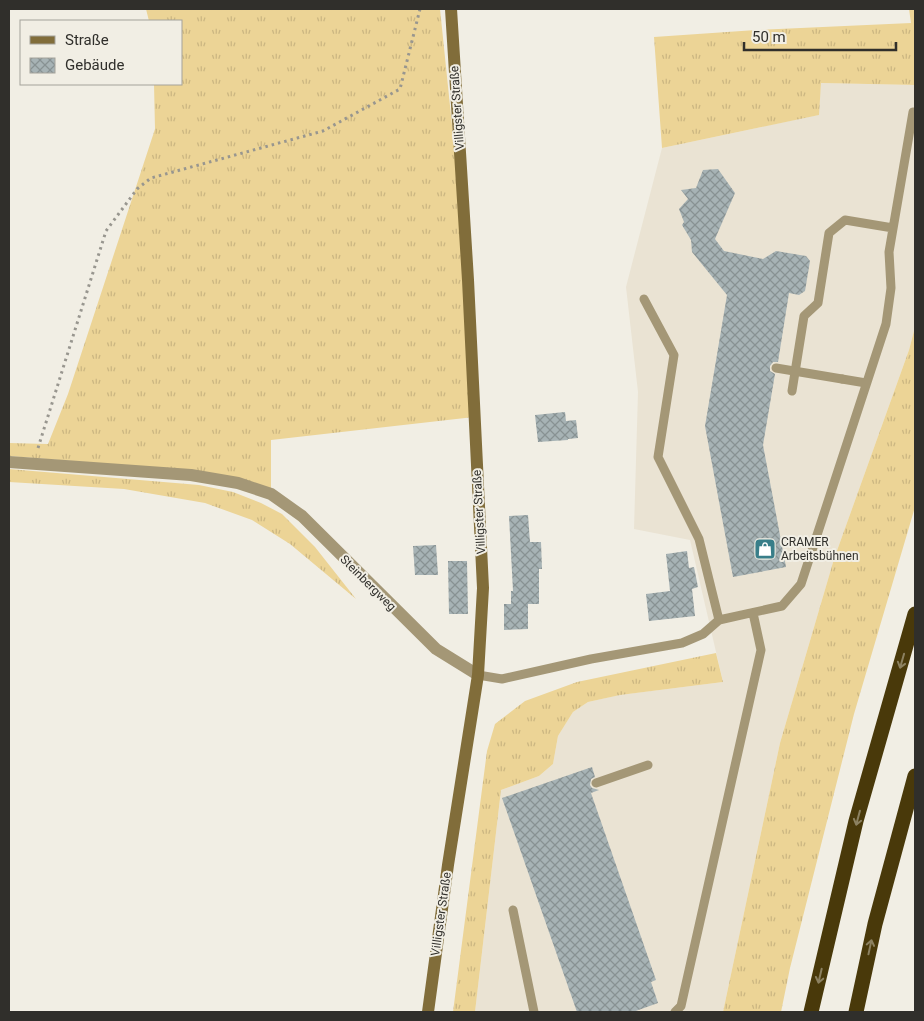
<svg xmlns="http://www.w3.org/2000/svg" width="924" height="1021" font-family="Roboto,sans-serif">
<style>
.built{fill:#eae3d3}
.grass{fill:url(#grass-tufts)}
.building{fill:url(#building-cross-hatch)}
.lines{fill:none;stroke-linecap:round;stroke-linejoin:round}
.path{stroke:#98968f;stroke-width:3;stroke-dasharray:2.5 4;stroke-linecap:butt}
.lane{stroke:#a49776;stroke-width:9}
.street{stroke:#a49776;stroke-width:12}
.secondary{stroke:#816d3a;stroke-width:12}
.highway{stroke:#49390a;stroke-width:15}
.lane-bridge{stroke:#a49776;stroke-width:9}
.oneway{stroke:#8c8161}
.labels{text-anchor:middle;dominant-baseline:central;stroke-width:4;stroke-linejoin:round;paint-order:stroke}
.street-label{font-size:12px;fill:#302f2b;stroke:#f1eee4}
.poi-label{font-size:12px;fill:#302f2b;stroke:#f1eee4;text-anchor:start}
</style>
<defs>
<pattern id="grass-tufts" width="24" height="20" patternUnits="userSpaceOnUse" patternTransform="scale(1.25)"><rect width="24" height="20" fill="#ecd496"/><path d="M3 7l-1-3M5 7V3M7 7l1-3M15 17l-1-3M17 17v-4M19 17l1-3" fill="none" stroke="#cbb681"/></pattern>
<pattern id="building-cross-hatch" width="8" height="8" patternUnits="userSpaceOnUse" patternTransform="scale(1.25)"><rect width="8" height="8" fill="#a7b3b5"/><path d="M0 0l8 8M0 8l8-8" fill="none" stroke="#889293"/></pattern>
</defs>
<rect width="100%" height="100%" fill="#f1eee4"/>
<path class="built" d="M821,83L915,85V327L909,350L834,559L780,743L723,1012H475L501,790L539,776L553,764L558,736L573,712L588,702L619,695L723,682L690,540L634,529L638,392L626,287L662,148L818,115Z"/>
<path class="grass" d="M146,9H440L468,280L474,417L271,440V494L196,471L9,456V443L48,444L68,394L155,129L154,84H181V21H149Z
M909,9H915V85L821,83L819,115L662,148L654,37L756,30L911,23Z
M915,327V507L854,714L790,968L781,1012H723L780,743L834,559L909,350Z
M9,469L199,485L233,492L261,503L282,514L315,547L356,599L290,544L252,520L205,503L124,489L9,482Z
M716,653L723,682L620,695L588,702L573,712L558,736L553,764L539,776L501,790L475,1012H453L487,751L495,724L525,701L577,682Z"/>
<path class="building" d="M718,169L735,193L715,239L724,251L763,259L776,251L806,256L810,261L805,291L799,295L789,293L778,362H773L770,366V371L775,374L763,445L786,567L733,577L705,426L727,295L692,252L691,240L682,225L684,222L679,209L688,199L681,190L696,188L703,170Z
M565,412L566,421L576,420L578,438L568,439V440L538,442L535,415Z
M528,515L530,542H541L542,569H539V604H528V629L504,630V604H511V591H513L509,516Z
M436,545L438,575H415L413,546Z
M687,551L689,568L694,567L698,587L692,589L695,616L649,621L646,594L670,591L666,554Z
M448,561H467L468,614H449Z
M592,767L595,777L591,779L590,785L592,788L599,790L591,793L656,980L651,982L658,1003L633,1012H577L502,798Z"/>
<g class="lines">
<path class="path" d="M38,448L106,231L137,189L151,178L323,131L400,89L420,9"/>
<path class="lane" d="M644,299L674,355L658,457L699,539L719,620
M842,379L866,383
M792,391L804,316L818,303L829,233L845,220L893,228
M478,675L502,679L591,659L682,643L703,634L719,620L782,606L801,584L886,324L891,288L889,252L913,112
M596,783L648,765
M513,910L534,1012
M675,1012L681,1006L761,650L753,613"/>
<path class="street" d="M9,462L191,475L238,483L271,494L302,516L436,649L478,675"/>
<path class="secondary" d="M428,1012L448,865L478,675L483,588L468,280L451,9"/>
<path class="highway" d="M811,1012L856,821L915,614
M856,1012L875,924L915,776"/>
<path class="lane-bridge" d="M776,368L842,379"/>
</g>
<defs><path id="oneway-shaft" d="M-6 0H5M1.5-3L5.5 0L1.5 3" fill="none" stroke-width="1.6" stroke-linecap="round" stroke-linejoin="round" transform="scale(1.25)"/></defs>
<g class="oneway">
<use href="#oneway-shaft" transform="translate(902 661) rotate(106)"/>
<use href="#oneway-shaft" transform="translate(858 818) rotate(105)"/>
<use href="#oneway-shaft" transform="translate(870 947) rotate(-78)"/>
<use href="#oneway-shaft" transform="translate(820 976) rotate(103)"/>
</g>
<defs>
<g id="shop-square" transform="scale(1.125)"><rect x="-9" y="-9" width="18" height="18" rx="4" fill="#387e89" stroke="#f1eee4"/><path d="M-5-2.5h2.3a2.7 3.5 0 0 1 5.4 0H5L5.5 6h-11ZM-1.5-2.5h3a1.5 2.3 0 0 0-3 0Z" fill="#fff"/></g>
</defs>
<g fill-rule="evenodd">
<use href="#shop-square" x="765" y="549"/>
</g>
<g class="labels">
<g class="street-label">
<text transform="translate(457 108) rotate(-94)">Villigster Straße</text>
<text transform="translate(479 512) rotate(-93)">Villigster Straße</text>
<text transform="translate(368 583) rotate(45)">Steinbergweg</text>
<text transform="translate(441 914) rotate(-82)">Villigster Straße</text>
</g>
<g class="poi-label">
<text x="781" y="542">CRAMER<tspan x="781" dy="14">Arbeitsbühnen</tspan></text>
</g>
</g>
<rect width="924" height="1021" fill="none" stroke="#302f2b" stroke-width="20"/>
<rect x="20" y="20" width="162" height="65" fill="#f1eee4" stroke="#a4a29a"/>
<rect x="30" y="36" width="25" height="8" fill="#816d3a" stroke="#a4a29a"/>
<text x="65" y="45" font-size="15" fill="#302f2b">Straße</text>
<rect x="30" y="58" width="25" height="15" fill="url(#building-cross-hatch)" stroke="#a4a29a"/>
<text x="65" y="70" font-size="15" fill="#302f2b">Gebäude</text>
<path d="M744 42v8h152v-8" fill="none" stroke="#302f2b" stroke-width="2.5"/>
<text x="752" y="42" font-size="15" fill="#302f2b" stroke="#f1eee4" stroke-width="4" paint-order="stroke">50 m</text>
</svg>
